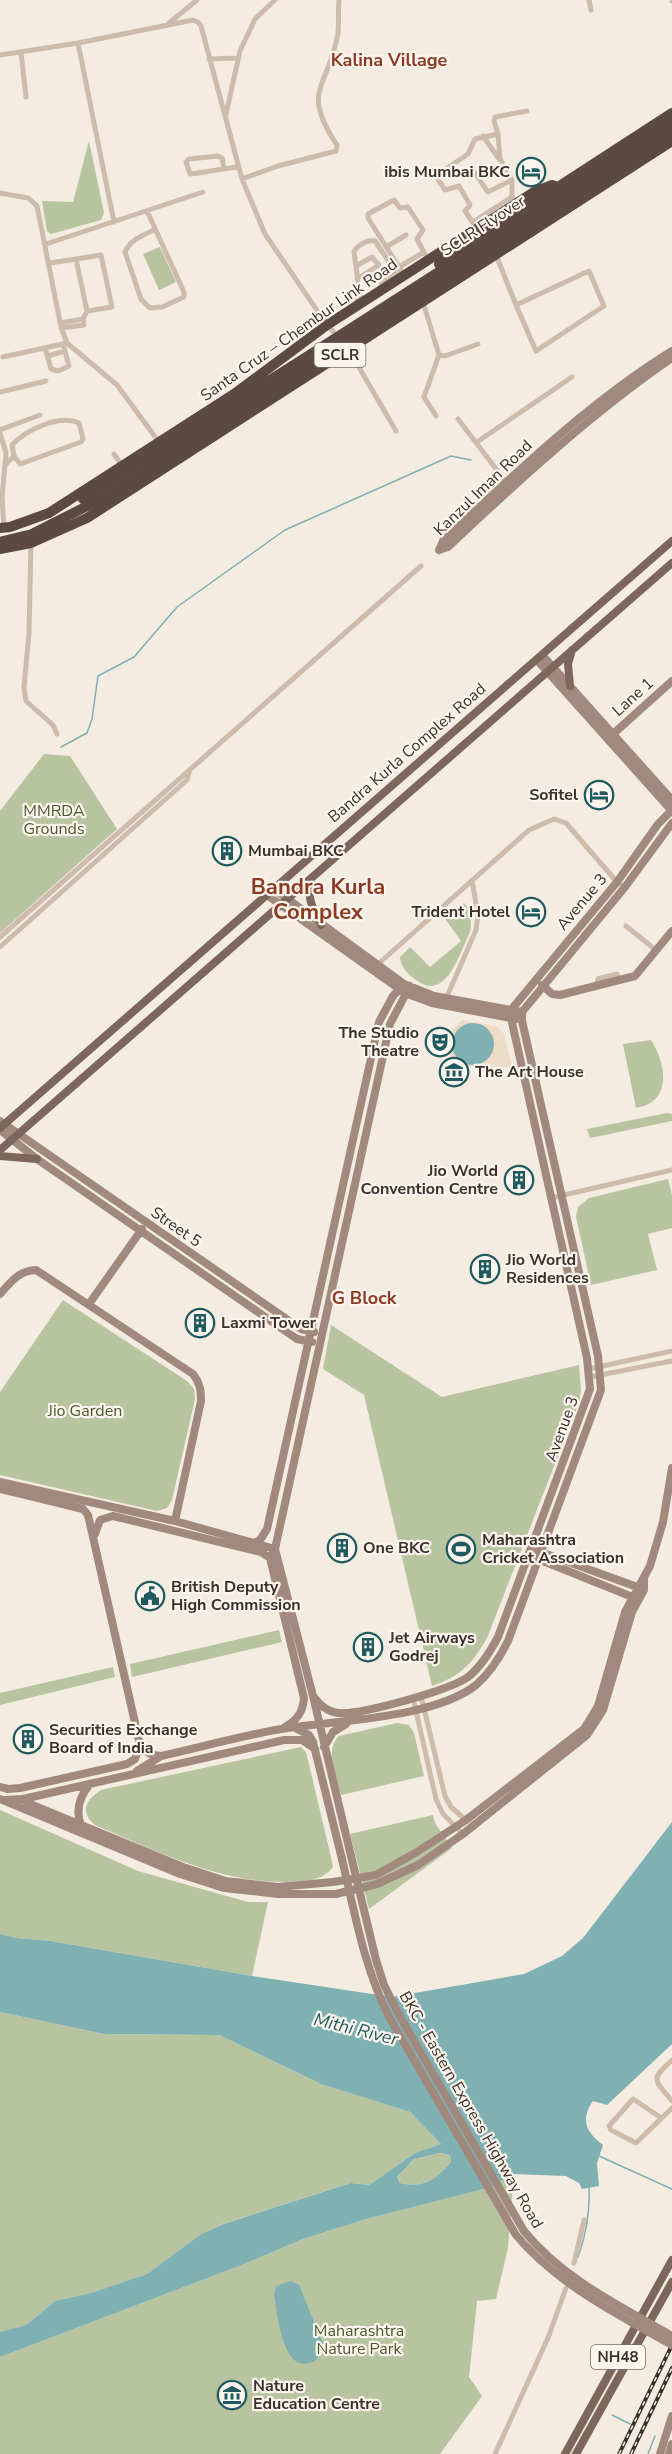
<svg xmlns="http://www.w3.org/2000/svg" width="672" height="2454" font-family="'Nunito Sans',sans-serif">
<style>
.green{fill:#b8c4a0}
.plaza{fill:#ecdcc8}
.water{fill:#7fb0b2;fill-rule:evenodd}
.lines{fill:none;stroke-linecap:round;stroke-linejoin:round}
.stream{stroke:#7fb0b2;stroke-width:1.5}
.street{stroke:#cdbbac;stroke-width:5}
.secondary{stroke:#a18a7d;stroke-width:8}
.primary{stroke:#7d675c;stroke-width:8}
.highway{stroke:#5c4a42;stroke-width:10}
.rail-casing{stroke:#3b302b;stroke-width:4}
.rail{stroke:#fbf5ee;stroke-width:1.5;stroke-dasharray:4.5;stroke-linecap:butt}
.secondary-bridge{stroke:#a18a7d;stroke-width:8}
.highway-bridge{stroke:#5c4a42;stroke-width:10}
.labels{text-anchor:middle;dominant-baseline:central;stroke-width:4.5;stroke-linejoin:round;paint-order:stroke}
.shield{fill:#fbf5ee;stroke:#756b66;stroke-width:1.5}
.shield-label{font-size:15px;font-weight:bold;fill:#3b302b}
.poi-label{font-size:16px;font-weight:bold;fill:#3b302b;stroke:#fbf5ee;text-anchor:start}
.street-label{font-size:16px;fill:#3b302b;stroke:#fbf5ee}
.park-label{font-size:16px;fill:#4a5a2e;stroke:#fbf5ee}
.neighbourhood-label{font-size:18px;font-weight:bold;fill:#8c3b22;stroke:#fbf5ee}
.water-label{font-size:18px;font-style:italic;fill:#1f5a5e;stroke:#fbf5ee}
.district-label{font-size:22px;font-weight:bold;fill:#8c3b22;stroke:#fbf5ee}
</style>
<rect width="100%" height="100%" fill="#f4ebe1"/>
<path class="green" d="M89,141L104,213L101,220L51,234L47,231L42,201L73,202Z
M160,247L176,282L159,290L143,254Z
M44,754L70,756L117,829L0,933V811Z
M464,903C471,910 472,922 470,932C459,954 446,1003 416,980C408,974 401,968 400,957L410,947L430,967L461,941L444,917Z
M651,1040C667,1065 672,1102 636,1108L623,1044Z
M667,1113L672,1114V1121L590,1138L587,1129Z
M668,1179L672,1195V1228L648,1234L657,1270L591,1285L576,1217L578,1207L589,1198Z
M63,1300L187,1381L194,1389L195,1399L172,1500L167,1508L157,1511L0,1475V1392Z
M331,1325L442,1397L579,1365L581,1390L579,1402L487,1638C472,1664 461,1676 432,1686L364,1395L323,1369Z
M279,1630L282,1642L132,1677L130,1664Z
M113,1667L115,1677L0,1705V1693Z
M397,1723L409,1725L414,1733L424,1776L341,1795C336,1776 324,1751 339,1736Z
M301,1747L306,1752L331,1857L333,1867C321,1882 305,1881 287,1882C218,1883 157,1851 95,1825C79,1811 86,1800 101,1790Z
M0,1810L138,1871L248,1902H268L252,1976L51,1941L17,1938L0,1934Z
M433,1815L435,1823L452,1848L369,1909L350,1834Z
M0,2012L104,2034L219,2035L321,2084L410,2112L441,2144L415,2153L369,2185L351,2183L222,2224L201,2234L147,2274L94,2292L55,2301L26,2325L0,2332Z
M440,2153L450,2155L451,2162C436,2179 424,2189 400,2183L397,2177L414,2159Z
M512,2174L513,2183L508,2248L496,2299L477,2301L469,2377L482,2396L440,2454H0V2357L242,2265L303,2239L363,2220L491,2187Z"/>
<path class="plaza" d="M462,1020L496,1026L504,1034L512,1067H469L457,1063L451,1056L448,1041L452,1030Z"/>
<path class="water" d="M452 1044a21 21 0 1 1 42 0a21 21 0 1 1-42 0Z
M672,1822V2044L607,2105L593,2101C580,2120 586,2132 603,2145L597,2163L599,2186L582,2189L579,2183L566,2176L512,2174L491,2187L363,2220L303,2239L242,2265L0,2357V2332L26,2325L55,2301L94,2292L147,2274L201,2234L223,2224L351,2183L369,2185L415,2153L441,2144L410,2112L321,2084L219,2035L104,2034L0,2012V1934L17,1938L51,1941L252,1976L392,1997L524,1974L562,1956L583,1938ZM440,2153L450,2155L451,2162C436,2179 424,2189 400,2183L397,2177L414,2159Z
M291,2281L299,2285L324,2346C321,2354 318,2361 309,2363C282,2371 277,2311 274,2294L276,2286Z"/>
<g class="lines">
<path class="stream" d="M61,747L87,733L92,719L98,676L134,657L177,607L285,530L451,456L471,460
M599,2156L672,2189
M578,2257C586,2235 590,2212 589,2188
M612,2415L630,2424
M648,2454L655,2436"/>
<path class="street" d="M589,0L591,10
M672,0V1
M169,23L197,0
M78,43L114,222
M21,52L26,97
M0,55L78,43L193,20L198,22L201,26L242,179L265,234L327,325L339,338
M209,59L238,58
M226,114L240,51L255,19L275,0
M498,134L500,159L512,180V197L516,204
M483,136L499,159
M224,169L222,158L218,156L189,159L186,162L190,174C206,172 222,169 238,167
M474,172L488,192L512,180
M242,179L278,166L336,151L337,145C299,89 330,86 338,33C339,23 338,11 339,0
M0,193L28,198L37,206L61,327L67,343L117,385L159,442
M147,211L184,292V297L162,307L150,308L141,299L125,252C130,240 143,235 154,230
M473,222L512,197
M477,229L465,211L470,205L459,186L445,190L437,178V175L468,154L475,139L498,134L494,121L495,117L527,111
M46,244L203,192
M386,247L406,235
M496,255L516,305
M50,263L76,259
M356,266L372,257L379,265L357,279
M399,267L424,252
M589,271L604,306L536,351L516,305Z
M404,275L368,218V214L394,200L400,208L408,207L423,230L417,239L428,260
M381,286V283L396,273
M349,300L360,297
M363,301L360,295L354,252C356,246 368,239 375,241L400,278
M423,302L439,355L445,356L478,344
M60,323L83,319
M61,328L84,325L83,319L87,311L112,307L101,255L76,259L87,311
M45,348L51,369L58,371L69,366L63,344
M349,350L396,431
M3,357L67,343
M48,358L51,355L65,351
M0,392L46,381
M436,416L424,397L439,355
M458,419L506,482
M0,430L40,415
M0,433L6,453L2,498L4,528
M477,442L572,377
M114,454L122,466
M6,464L14,456L12,445C26,430 59,414 79,423L83,439L81,442L20,464L14,456
M31,543L29,633L24,687L26,701L53,725L57,734
M626,926L657,951
M0,937L421,566
M0,947L187,780L189,773
M377,965L529,830L554,819L566,823L617,882L625,887
M597,986L598,979L617,974L620,981
M445,1001L476,930L478,915L472,880
M551,1198L672,1170
M589,1369L672,1351
M590,1377L672,1361
M421,1696L445,1796L451,1807L467,1821
M413,1698L436,1799L443,1814L463,1834
M672,2060C650,2080 654,2079 672,2101
M660,2117L633,2099L609,2126L611,2130L636,2143L672,2108
M574,2263L584,2220
M495,2454L548,2338L566,2288"/>
<path class="secondary" d="M439,550L443,541C515,474 588,403 672,351
M439,550L448,547C518,481 592,413 672,358
M542,655L672,800
M537,660L672,811
M613,734L672,681
M267,895L405,993L432,1003L516,1019
M542,985L552,994L560,995L635,976L672,931
M522,1012L625,887L672,823
M0,1121L301,1329L314,1332
M0,1130L37,1159L297,1339L312,1342
M0,1294C11,1282 18,1271 36,1270L193,1374C200,1383 201,1390 201,1401L175,1521
M89,1304L142,1229
M0,1482L175,1521L275,1549
M0,1489L83,1509L88,1515L140,1745C146,1753 151,1755 161,1756C201,1747 241,1736 281,1729C335,1720 433,1719 476,1685C490,1673 500,1657 508,1641L601,1390L598,1356L522,1021V1012L434,996L404,984L274,889
M95,1534L100,1520L113,1516L261,1552L270,1558L304,1698C303,1712 297,1720 285,1727
M254,1543L260,1540L267,1529L379,1022L393,996L404,984
M275,1549L313,1696L351,1856
M538,1551L640,1588
M528,1555L635,1598
M270,1558L275,1549L390,1024L410,986
M313,1696C320,1705 327,1712 339,1713C361,1715 450,1690 468,1677C481,1667 490,1652 498,1637L590,1389L587,1358L511,1018V1010L617,882L658,824L672,810
M297,1729L309,1735L313,1742L342,1859
M324,1747L333,1732L346,1724
M137,1771L161,1756
M0,1787L8,1789L20,1788L127,1764L135,1759L140,1745
M0,1799L180,1874L224,1888L278,1894H336L377,1884L418,1865L463,1834L587,1735L603,1710L632,1612L644,1590V1580
M23,1799L30,1804L183,1867L226,1881L278,1887L333,1882L376,1875L417,1852L466,1820L584,1729L598,1706L625,1612L650,1566L663,1522L672,1468
M5,1800L23,1799L284,1740H302L315,1749
M81,1825C75,1810 80,1796 90,1784
M660,2454L672,2416
M669,2454L672,2444"/>
<path class="primary" d="M570,686L568,664L572,650
M311,879C306,897 313,909 321,925
M0,1128L672,541
M0,1150L672,563
M0,1156L37,1159
M565,2454L672,2260
M576,2454L672,2282"/>
<path class="highway" d="M439,264L554,189
M83,499L311,354
M0,528L10,527L49,513L234,394L327,325L534,192L552,185L558,187L672,113
M0,549L31,543L87,518L672,141"/>
<g class="rail-casing">
<path id="rail" d="M619,2454L672,2345
M631,2454L672,2368"/>
</g>
<use href="#rail" class="rail"/>
<path class="secondary-bridge" d="M351,1856L376,1960L384,1985L398,2013L524,2231C562,2278 620,2306 672,2336
M342,1859C355,1914 364,1967 389,2017L516,2235C557,2284 617,2314 672,2345"/>
<path class="highway-bridge" d="M311,354L672,122
M0,542L32,534L101,499L672,133"/>
</g>
<defs>
<g id="hotel-ring" transform="scale(1.5)"><circle r="9.5" fill="#fbf5ee" stroke="#1f5a5e" stroke-width="1.5"/><path d="M-6-4.5h1.5V1H6V5H4.5V3h-9V5H-6ZM-4 0a1.8 1.8 0 1 1 3.6 0ZM.5 0V-2.5h3Q6-2.5 6 0Z" fill="#1f5a5e"/></g>
<g id="building-ring" transform="scale(1.5)"><circle r="9.5" fill="#fbf5ee" stroke="#1f5a5e" stroke-width="1.5"/><path d="M-4-6H4V6H1V3H-1V6H-4ZM-2.5-4.3h1.7v1.8h-1.7ZM.8-4.3h1.7v1.8H.8ZM-2.5-1h1.7V.8h-1.7ZM.8-1h1.7V.8H.8Z" fill="#1f5a5e"/></g>
<g id="theatre-ring" transform="scale(1.5)"><circle r="9.5" fill="#fbf5ee" stroke="#1f5a5e" stroke-width="1.5"/><path d="M-5-5.5Q0-4 5-5.5V0Q5 5 0 6Q-5 5-5 0ZM-3.3-2.5H-1v1.5H-3.3ZM1-2.5H3.3v1.5H1ZM-2.8 1Q0 5.5 2.8 1Z" fill="#1f5a5e"/></g>
<g id="museum-ring" transform="scale(1.5)"><circle r="9.5" fill="#fbf5ee" stroke="#1f5a5e" stroke-width="1.5"/><path d="M0-6L6-3V-2H-6V-3ZM-5-1h2V3h-2ZM-1-1h2V3h-2ZM3-1h2V3H3ZM-6 4H6V6H-6Z" fill="#1f5a5e"/></g>
<g id="stadium-ring" transform="scale(1.5)"><circle r="9.5" fill="#fbf5ee" stroke="#1f5a5e" stroke-width="1.5"/><path d="M0-5a6.5 5 0 1 0 0 10a6.5 5 0 1 0 0-10ZM-3.5-1.8h7v3.6h-7Z" fill="#1f5a5e"/></g>
<g id="civic-ring" transform="scale(1.5)"><circle r="9.5" fill="#fbf5ee" stroke="#1f5a5e" stroke-width="1.5"/><path d="M-.6-6.5H3V-4.5H.6V-3L4-1V1h2V6H-6V1h2V-1L-.6-3ZM-1.2 2.5V6h2.4V2.5Z" fill="#1f5a5e"/></g>
</defs>
<g fill-rule="evenodd">
<use href="#hotel-ring" x="531" y="172"/>
<use href="#hotel-ring" x="599" y="795"/>
<use href="#building-ring" x="227" y="851"/>
<use href="#hotel-ring" x="531" y="912"/>
<use href="#theatre-ring" x="440" y="1042"/>
<use href="#museum-ring" x="454" y="1072"/>
<use href="#building-ring" x="519" y="1180"/>
<use href="#building-ring" x="485" y="1269"/>
<use href="#building-ring" x="200" y="1323"/>
<use href="#building-ring" x="342" y="1548"/>
<use href="#stadium-ring" x="461" y="1549"/>
<use href="#civic-ring" x="150" y="1596"/>
<use href="#building-ring" x="368" y="1647"/>
<use href="#building-ring" x="28" y="1739"/>
<use href="#museum-ring" x="232" y="2395"/>
</g>
<g class="labels">
<g class="shield">
<rect x="314.5" y="343" width="51" height="24" rx="4.5"/>
<rect x="591" y="2345" width="54" height="24" rx="4.5"/>
</g>
<g class="shield-label">
<text x="340" y="355">SCLR</text>
<text x="618" y="2357">NH48</text>
</g>
<g class="poi-label">
<text x="510" y="172" text-anchor="end">ibis Mumbai BKC</text>
<text x="578" y="795" text-anchor="end">Sofitel</text>
<text x="248" y="851">Mumbai BKC</text>
<text x="510" y="912" text-anchor="end">Trident Hotel</text>
<text x="419" y="1033" text-anchor="end">The Studio<tspan x="419" dy="18">Theatre</tspan></text>
<text x="475" y="1072">The Art House</text>
<text x="498" y="1171" text-anchor="end">Jio World<tspan x="498" dy="18">Convention Centre</tspan></text>
<text x="506" y="1260">Jio World<tspan x="506" dy="18">Residences</tspan></text>
<text x="221" y="1323">Laxmi Tower</text>
<text x="482" y="1540">Maharashtra<tspan x="482" dy="18">Cricket Association</tspan></text>
<text x="363" y="1548">One BKC</text>
<text x="171" y="1587">British Deputy<tspan x="171" dy="18">High Commission</tspan></text>
<text x="389" y="1638">Jet Airways<tspan x="389" dy="18">Godrej</tspan></text>
<text x="49" y="1730">Securities Exchange<tspan x="49" dy="18">Board of India</tspan></text>
<text x="253" y="2386">Nature<tspan x="253" dy="18">Education Centre</tspan></text>
</g>
<g class="street-label">
<text transform="translate(483 226) rotate(-33)">SCLR Flyover</text>
<text transform="translate(299 330) rotate(-35)">Santa Cruz – Chembur Link Road</text>
<text transform="translate(483 488) rotate(-44)">Kanzul Iman Road</text>
<text transform="translate(633 697) rotate(-42)">Lane 1</text>
<text transform="translate(407 753) rotate(-41)">Bandra Kurla Complex Road</text>
<text transform="translate(582 902) rotate(-50)">Avenue 3</text>
<text transform="translate(176 1227) rotate(35)">Street 5</text>
<text transform="translate(562 1429) rotate(-70)">Avenue 3</text>
<text transform="translate(471 2110) rotate(60)">BKC - Eastern Express Highway Road</text>
</g>
<g class="park-label">
<text x="54" y="811">MMRDA<tspan x="54" dy="18">Grounds</tspan></text>
<text x="85" y="1411">Jio Garden</text>
<text x="359" y="2331">Maharashtra<tspan x="359" dy="18">Nature Park</tspan></text>
</g>
<g class="neighbourhood-label">
<text x="389" y="60">Kalina Village</text>
<text x="364" y="1298">G Block</text>
</g>
<g class="water-label">
<text transform="translate(356 2029) rotate(14)">Mithi River</text>
</g>
<g class="district-label">
<text x="318" y="887">Bandra Kurla<tspan x="318" dy="25">Complex</tspan></text>
</g>
</g>
</svg>
